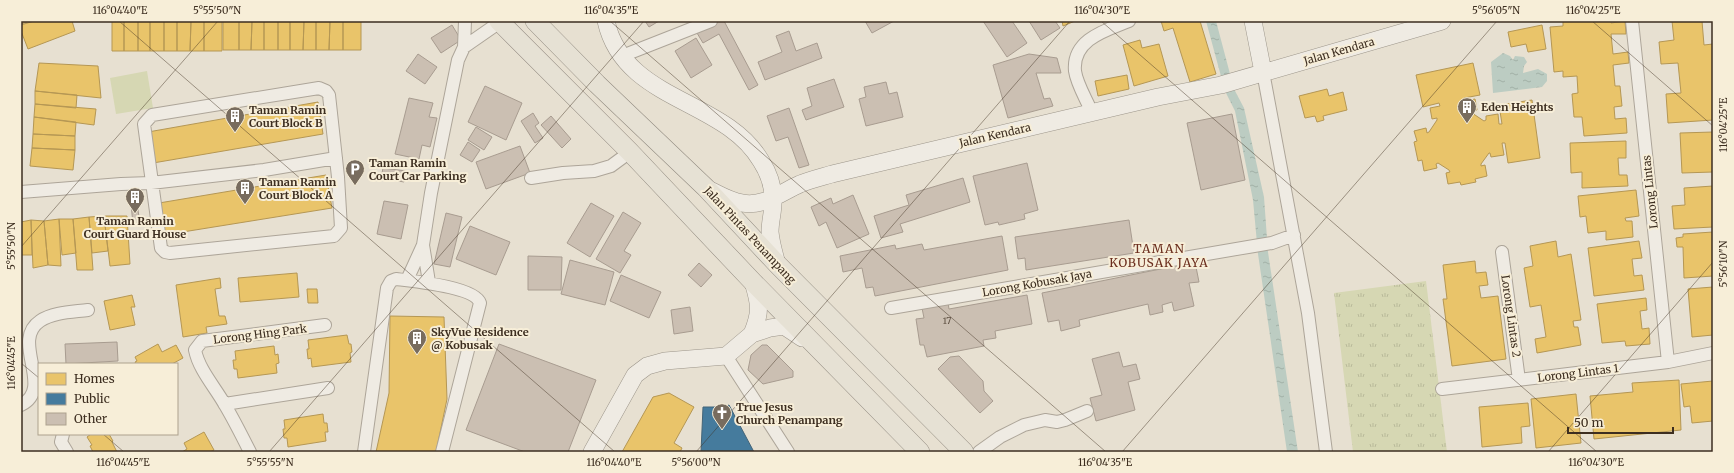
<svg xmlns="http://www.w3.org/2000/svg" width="1734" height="473" font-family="Merriweather,serif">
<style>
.grass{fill:url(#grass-tufts)}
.garden{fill:#d6d7b3}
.water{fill:url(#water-ripples)}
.homes{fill:#e9c46a;stroke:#b59754}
.public{fill:#457b9d;stroke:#436478}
.building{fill:#cbbfb2;stroke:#a89c90}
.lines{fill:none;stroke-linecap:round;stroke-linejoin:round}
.street-casing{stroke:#ada599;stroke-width:14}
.secondary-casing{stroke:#9c958a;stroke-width:18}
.primary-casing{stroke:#928b80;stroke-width:20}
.street{stroke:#efebe3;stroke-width:12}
.secondary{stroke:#efebe3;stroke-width:17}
.primary{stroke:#e6e1d4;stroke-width:19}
.ticks{fill:none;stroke:#3d2e20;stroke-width:1;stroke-opacity:0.45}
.labels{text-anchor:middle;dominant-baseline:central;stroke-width:4;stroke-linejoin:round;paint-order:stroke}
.number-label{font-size:9px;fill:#605244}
.street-label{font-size:11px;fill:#3d2e20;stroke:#f7eed8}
.poi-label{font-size:11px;font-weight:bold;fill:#3d2e20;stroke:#f7eed8;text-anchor:start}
.neighbourhood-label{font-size:12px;letter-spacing:1px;fill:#6b2e1e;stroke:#f7eed8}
.neatline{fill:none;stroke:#3d2e20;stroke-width:1.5}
.ticks-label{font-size:10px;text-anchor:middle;fill:#3d2e20}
</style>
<defs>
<pattern id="grass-tufts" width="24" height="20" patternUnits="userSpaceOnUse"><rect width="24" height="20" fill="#d6d7b3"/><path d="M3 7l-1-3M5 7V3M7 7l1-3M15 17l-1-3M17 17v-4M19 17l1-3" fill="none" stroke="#b9b99a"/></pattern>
<pattern id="water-ripples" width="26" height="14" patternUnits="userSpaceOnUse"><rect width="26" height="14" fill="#bcccc2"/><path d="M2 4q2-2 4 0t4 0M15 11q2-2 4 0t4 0" fill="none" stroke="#a2b0a6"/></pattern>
</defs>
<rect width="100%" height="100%" fill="#e7e0d1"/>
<path class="grass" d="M1426,281L1447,452H1353L1334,293Z"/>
<path class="garden" d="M147,71L153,108L116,114L110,78Z"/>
<path class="water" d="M1206,21H1216L1234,89L1244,108L1264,197L1268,252L1298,452H1287L1258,254L1253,200L1235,111L1225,91Z
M1503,53L1510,56L1513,60L1515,56L1524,57L1527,62L1524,66L1523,73L1538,69L1547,74V81L1542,87L1493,93L1491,62Z"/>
<path class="homes" d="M21,21H31L21,24Z
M34,21H72L75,31L28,49L21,31V25Z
M112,21H124V51H112Z
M124,21H138V51H124Z
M138,21H150V51H138Z
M150,21H164V51H150Z
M164,21H177V51H164Z
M177,21H191L190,51H177Z
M191,21H204V51H190Z
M204,21H222V51H204Z
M223,21H239V50H223Z
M239,21H252L251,50H239Z
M252,21H264V50H251Z
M264,21H278V50H264Z
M278,21H290V50H278Z
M290,21H304L303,50H290Z
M304,21H316V50H303Z
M316,21H330L329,50H316Z
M330,21H343V50H329Z
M343,21H361V50H343Z
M1062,21H1075L1063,26Z
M1161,21H1200L1216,74L1190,82L1173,28L1164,31Z
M1563,21H1611V23L1625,21L1626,34H1611L1613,54L1628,52L1629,63L1613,65L1615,86H1620L1622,106L1614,107L1615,119L1626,118L1627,133L1584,136L1582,117H1574L1572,94L1578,93L1577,76L1563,77V71L1554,72L1550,27L1563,26Z
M1672,21H1702L1704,45L1713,44V120L1668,123L1666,94L1681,93L1678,63L1661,64L1659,42L1674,40Z
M1542,25L1546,49L1528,52L1526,44L1511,47L1508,32Z
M1140,40L1142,48L1159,44L1168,76L1134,86L1123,45Z
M39,63L98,66L101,98L35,91Z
M1473,63L1480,95L1464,98L1465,101L1475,99L1477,110L1472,111V113L1484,121L1486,120V116L1498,114L1499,124H1502L1499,105L1532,100L1540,158L1508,163L1505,143H1502L1504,155L1491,157L1490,153H1489L1481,164V166L1485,165L1487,176L1475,179L1476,182L1461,185L1460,182L1448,184L1446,173L1450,172L1449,170L1438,163L1436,164L1437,168L1424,171L1422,160L1418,161L1414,142L1417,141L1414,131L1426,128L1427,133L1429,132L1437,120V118L1432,119L1430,108L1440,106L1439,103L1423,107L1416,75Z
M1127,75L1129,89L1098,96L1095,81Z
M1327,89L1329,96L1343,92L1347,110L1323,116L1324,120L1317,122L1315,116L1305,118L1299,96Z
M35,91L77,95L76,108L35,104Z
M318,102L323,134L153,163L148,132Z
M35,104L96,109L94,125L34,117Z
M34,117L76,122L75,136L33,134Z
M1713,132V172L1682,173L1680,133Z
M33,134L75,136V150L32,148Z
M1626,141V158H1618L1619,175H1627L1628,186L1582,188V172L1571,173L1570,143Z
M32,148L75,150L73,170L30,166Z
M326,175L332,208L164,235L159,203Z
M1713,186V227L1674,229L1672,206L1685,205L1684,188Z
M1636,190L1639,216L1625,218L1626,221H1632L1633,237L1606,240V231L1588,233L1586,216L1580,217L1578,196Z
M104,216H127L130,264L110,266Z
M104,216L108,251L92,253L89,217Z
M89,217L93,270H77L73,219Z
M59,219H73L76,253L62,255Z
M59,219L61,266L48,265L44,221Z
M31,220L44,221L48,265L33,268Z
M31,220L32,255H21V222Z
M1713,232V276L1684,278L1683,247H1677L1676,238L1683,237V234Z
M1556,241L1558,257L1571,254L1581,320L1573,321L1574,327H1578L1581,345L1537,353L1535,339L1546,337L1541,305L1530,307L1524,268L1533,266L1530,246Z
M1639,241L1642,258L1632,259L1634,276L1642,275L1644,290L1594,296L1588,248Z
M1475,261L1476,273L1486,272L1488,285L1479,286L1481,298L1498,296L1506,359L1452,366L1443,299H1447L1443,265Z
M297,273L299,297L240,302L238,278Z
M220,278L221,288L215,289L219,316H225L227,324L206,327L207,333L183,337L176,285Z
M1713,287V335L1692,337L1688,289Z
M307,289H317L318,303H308Z
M132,295L135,307H131L135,325L110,330L104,301Z
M1646,298L1647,310L1640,311L1642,329L1649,328L1650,344L1626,346L1625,341L1602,343L1597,304Z
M390,316L444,317L447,399L436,452H376L389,393Z
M347,335L349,344H351L352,352L350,353L351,362L312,367L311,358L308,359L307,349H309L308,340Z
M158,344L162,352L176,345L183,358L172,364H136L135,362L137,361L135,357Z
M274,346L275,355L278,354L279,363L276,364L277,373L238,378L237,369H234L233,360H236L235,351Z
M1679,380L1681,430L1594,439L1590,396L1633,392L1632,383Z
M1713,381V421L1692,423L1690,406L1684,407L1681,384Z
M669,393L694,407L674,443L682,448L680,452H622L653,397Z
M1576,394L1581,443L1536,448L1531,399Z
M1528,403L1530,426L1521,427L1522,443L1482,447L1479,407Z
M323,414L324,423H327L328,432H325L326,441L288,447L287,438H284L283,429H285L284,420Z
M204,432L214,450L210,452H182L187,449L184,443Z
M91,434H109L113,441L112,442L117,452H93L90,446L92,445L87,437Z"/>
<path class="public" d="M729,405L754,452H701L703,407H724Z"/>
<path class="building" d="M645,21H659L649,27Z
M719,21H724L758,85L749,90L719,34L703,43L697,33Z
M865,21H894L872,33Z
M983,21H1012L1027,43L1007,57Z
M1029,21H1055L1060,28L1041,40Z
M452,25L461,40L441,53L431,38Z
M789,31L796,51L817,43L822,58L765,80L758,62L782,52L776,36Z
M696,38L712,65L691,78L675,51Z
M418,54L437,67L425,84L406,71Z
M1029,54L1057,58L1061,73H1036L1044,99L1050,98L1053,106L1008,118L993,65Z
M834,79L844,107L806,120L802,110L812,106L807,88Z
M886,82L889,94L897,92L903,117L866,126L859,99L866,97L864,87Z
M485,86L522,103L506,140L468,122Z
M409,98L433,103L429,117L437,118L430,147L422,145L419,159L395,154Z
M789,108L809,165L799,168L788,137L776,141L767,116Z
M533,113L539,123L535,126L543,138L535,143L521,121Z
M1232,114L1245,180L1201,190L1187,123Z
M551,116L571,139L562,148L541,125Z
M476,127L492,137L484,150L468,140Z
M468,142L480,150L472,162L460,155Z
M520,146L530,173L486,189L476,162Z
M1027,163L1038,210L1024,214L1025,219L999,225L998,222L985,225L973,176Z
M383,168L406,171L404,182L381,178Z
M963,178L970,202L900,224L903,232L881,238L874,216L909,205L906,195Z
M853,195L869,234L837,248L826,222L819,226L811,207L831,198L833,204Z
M384,201L408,205L401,239L377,234Z
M591,203L614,216L590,257L567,243Z
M131,204H137L140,223L133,224Z
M623,212L641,223L624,251L631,255L620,273L596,259Z
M446,213L462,217L450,267L434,264Z
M1129,220L1134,253L1026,270L1025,258L1018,259L1015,237Z
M470,226L510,242L496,275L456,259Z
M1002,236L1008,270L875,296L873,287L866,288L862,268L843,272L840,256L895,245L896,249L922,244L924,250Z
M528,256L562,257L561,290H528Z
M570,260L614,272L605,305L561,294Z
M1195,262L1199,282L1189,283L1194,306L1174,311L1172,302L1162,305L1163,312L1150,315L1148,304L1079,320L1080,326L1061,331L1059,320L1048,322L1042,293Z
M699,263L712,275L701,287L688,275Z
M621,275L661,292L649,318L610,301Z
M1027,295L1032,324L995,331L996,338L983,340L984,346L927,357L924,345H920L916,319L924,318L922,308L948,303L949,309Z
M690,307L693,331L674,334L671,310Z
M117,342L118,361L66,364L65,344Z
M499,344L596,380L568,452H525L466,430Z
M762,345H767L793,371V377L763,384L748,370L751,355Z
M1119,352L1123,367L1136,364L1140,379L1128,382L1135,410L1096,421L1090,398L1102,395L1092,359Z
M959,356L983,381L984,391L993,401L980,413L938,369L950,357Z"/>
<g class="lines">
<g class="street-casing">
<path id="street" d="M1632,21L1668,362
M464,47L500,22
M622,56L711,21
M1263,72L1308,313L1326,452
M319,88L326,91L329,95L338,177L341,228L334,236L170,253L165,252L161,248L144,124L152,115Z
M1092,113C1087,100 1077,85 1075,71C1072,39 1107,30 1129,21
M531,178L563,173L594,171L611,166L630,152
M21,192L121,184L151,183L264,170L336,158
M423,245L429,282
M1502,252L1519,380
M407,280L423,245L431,193L458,60L464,47L465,21
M891,308L1254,246L1272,243L1294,235
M726,356L788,452
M1442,389L1668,362L1713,353
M225,404L328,388
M21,405C55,388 10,341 40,321C53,312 73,312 88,310
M63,434L61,442L67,452
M250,452C242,436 234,420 225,405C215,387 199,370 195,350L202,341L325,325
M364,452L387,288L391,281L396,279C412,281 475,287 480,303L442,452
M979,452L1000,437L1024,425L1045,420L1057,422L1065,420L1087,411"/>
</g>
<g class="secondary-casing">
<path id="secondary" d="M606,21C624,102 724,98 761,161C768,172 773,186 773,198C774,209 770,220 770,232C771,243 774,253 777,264
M1253,21L1263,72
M710,190C720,195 730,201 742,203C764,207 780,193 800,184C810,180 822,177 832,174L1158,97L1221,85L1442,21
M752,334C761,312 760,305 753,282
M592,452L635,375L647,366L665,361L726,356L752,334L770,328L784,326L802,338"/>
</g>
<g class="primary-casing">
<path id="primary" d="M499,21L630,152L753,282L920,452
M535,21L597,84L706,188L777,264L964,452"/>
</g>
<use href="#street" class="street"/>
<use href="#secondary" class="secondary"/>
<use href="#primary" class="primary"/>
</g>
<path class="ticks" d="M119,21L615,452M610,21L1106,452M1101,21L1597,452M1592,21L1713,126M21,247L218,21M21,363L39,378M103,434L124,452M269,452L644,21M696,452L1070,21M1122,452L1497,21M1548,452L1713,262"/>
<defs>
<g id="building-pin" transform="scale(1)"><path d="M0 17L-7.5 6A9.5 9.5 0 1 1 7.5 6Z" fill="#786c5e" stroke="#f7eed8"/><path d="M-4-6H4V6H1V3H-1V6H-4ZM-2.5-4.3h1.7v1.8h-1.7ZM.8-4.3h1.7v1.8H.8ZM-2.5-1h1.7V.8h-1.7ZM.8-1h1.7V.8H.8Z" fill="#fff"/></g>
<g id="parking-pin" transform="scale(1)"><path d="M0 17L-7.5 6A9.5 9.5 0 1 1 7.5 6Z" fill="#786c5e" stroke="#f7eed8"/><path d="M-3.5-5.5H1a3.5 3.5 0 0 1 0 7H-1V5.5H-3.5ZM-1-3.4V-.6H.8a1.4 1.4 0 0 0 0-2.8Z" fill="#fff"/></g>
<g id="church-pin" transform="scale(1)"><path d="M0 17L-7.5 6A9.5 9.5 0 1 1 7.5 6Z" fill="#786c5e" stroke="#f7eed8"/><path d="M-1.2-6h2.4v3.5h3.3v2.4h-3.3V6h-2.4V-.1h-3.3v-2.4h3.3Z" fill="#fff"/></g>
</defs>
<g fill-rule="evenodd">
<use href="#building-pin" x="1467" y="107"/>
<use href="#building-pin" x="235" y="116"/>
<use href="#parking-pin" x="355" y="169"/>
<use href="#building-pin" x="245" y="188"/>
<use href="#building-pin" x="135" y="197"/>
<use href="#building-pin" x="417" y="338"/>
<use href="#church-pin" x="722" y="413"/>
</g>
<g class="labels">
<g class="number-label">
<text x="947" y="320">17</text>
</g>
<g class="street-label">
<text transform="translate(1339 51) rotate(-16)">Jalan Kendara</text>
<text transform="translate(995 135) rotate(-13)">Jalan Kendara</text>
<text transform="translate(1650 192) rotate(-96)">Lorong Lintas</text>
<text transform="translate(750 235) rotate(47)">Jalan Pintas Penampang</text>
<text transform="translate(1037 283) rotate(-10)">Lorong Kobusak Jaya</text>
<text transform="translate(1511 316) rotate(82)">Lorong Lintas 2</text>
<text transform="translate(260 334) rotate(-7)">Lorong Hing Park</text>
<text transform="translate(1578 373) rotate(-7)">Lorong Lintas 1</text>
</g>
<g class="poi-label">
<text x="1481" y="107">Eden Heights</text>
<text x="249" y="110">Taman Ramin<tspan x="249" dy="13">Court Block B</tspan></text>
<text x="369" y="163">Taman Ramin<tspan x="369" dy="13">Court Car Parking</tspan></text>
<text x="259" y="182">Taman Ramin<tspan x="259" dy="13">Court Block A</tspan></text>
<text x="135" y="221" text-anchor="middle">Taman Ramin<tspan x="135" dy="13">Court Guard House</tspan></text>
<text x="431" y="332">SkyVue Residence<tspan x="431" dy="13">@ Kobusak</tspan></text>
<text x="736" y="407">True Jesus<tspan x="736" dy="13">Church Penampang</tspan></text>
</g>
<g class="neighbourhood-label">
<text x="1159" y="248">TAMAN<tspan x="1159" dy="14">KOBUSAK JAYA</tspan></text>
</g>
</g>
<rect width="1734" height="473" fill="none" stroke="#f7eed8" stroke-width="44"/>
<rect x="38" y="363" width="140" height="72" fill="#f7eed8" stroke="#ada18e"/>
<rect x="46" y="373" width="20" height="12" fill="#e9c46a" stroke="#ada18e"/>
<text x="74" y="383" font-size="12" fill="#3d2e20">Homes</text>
<rect x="46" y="393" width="20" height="12" fill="#457b9d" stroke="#ada18e"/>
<text x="74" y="403" font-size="12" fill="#3d2e20">Public</text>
<rect x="46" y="413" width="20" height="12" fill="#cbbfb2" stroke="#ada18e"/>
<text x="74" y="423" font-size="12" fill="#3d2e20">Other</text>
<path d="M1568 427v6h105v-6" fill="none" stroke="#3d2e20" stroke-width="2"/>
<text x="1574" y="427" font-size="12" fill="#3d2e20" stroke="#f7eed8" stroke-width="3" paint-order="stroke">50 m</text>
<rect x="22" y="22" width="1690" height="429" class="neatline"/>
<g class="ticks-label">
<text x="120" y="14">116°04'40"E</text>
<text x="217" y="14">5°55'50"N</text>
<text x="611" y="14">116°04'35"E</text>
<text x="1102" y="14">116°04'30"E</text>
<text x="1496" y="14">5°56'05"N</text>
<text x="1593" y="14">116°04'25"E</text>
<text transform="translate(1723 125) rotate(-90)" y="4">116°04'25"E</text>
<text transform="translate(11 246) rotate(-90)" y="4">5°55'50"N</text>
<text transform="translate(1723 264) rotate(-90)" y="4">5°56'10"N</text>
<text transform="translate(11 363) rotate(-90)" y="4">116°04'45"E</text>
<text x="123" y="466">116°04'45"E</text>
<text x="270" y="466">5°55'55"N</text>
<text x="614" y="466">116°04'40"E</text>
<text x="696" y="466">5°56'00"N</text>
<text x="1105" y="466">116°04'35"E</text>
<text x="1596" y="466">116°04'30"E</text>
</g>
</svg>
